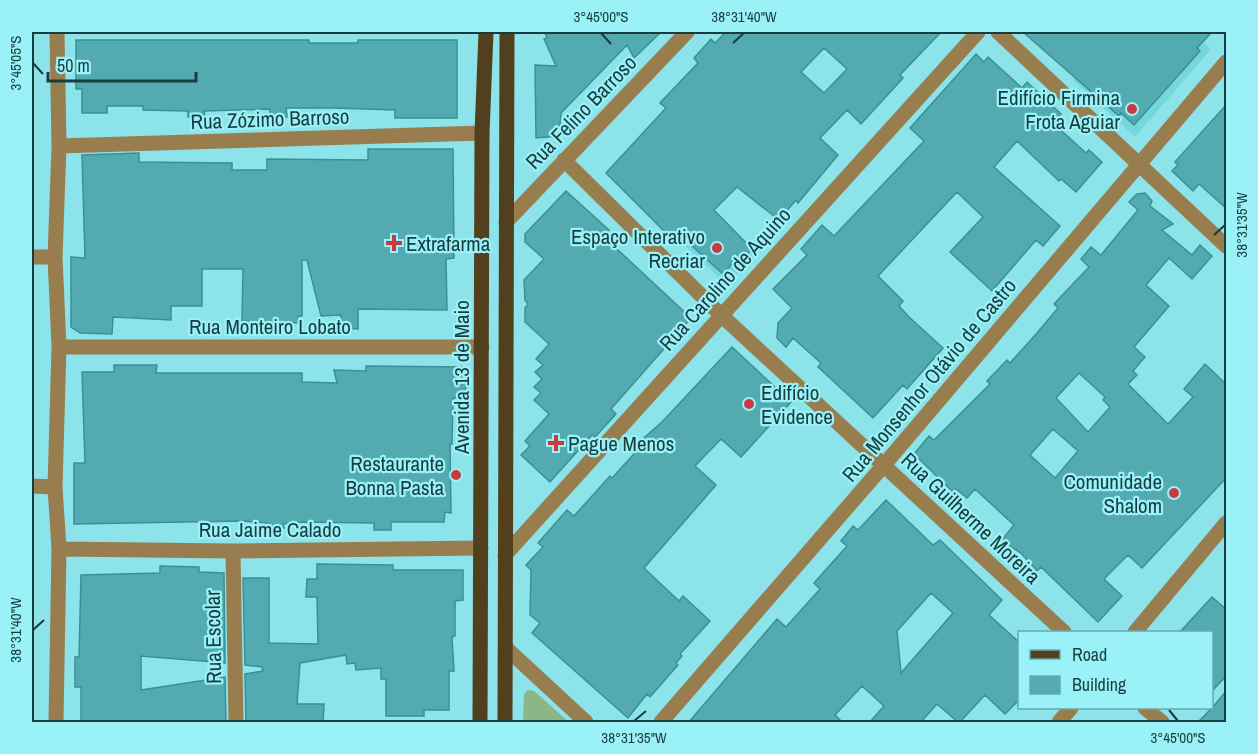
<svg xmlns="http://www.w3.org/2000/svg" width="1258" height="754" font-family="'Archivo Narrow',sans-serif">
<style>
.built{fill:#75d7dd}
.green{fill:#8bb786}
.building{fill:#53abb1;stroke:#379197;stroke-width:1.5;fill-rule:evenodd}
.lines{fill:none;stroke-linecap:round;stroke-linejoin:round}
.minor{stroke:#987e4e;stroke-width:15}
.major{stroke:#513f1d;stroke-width:15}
.ticks{fill:none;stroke:#183d3f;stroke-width:2}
.poi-dot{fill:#c83942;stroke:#9af1f7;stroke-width:2}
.labels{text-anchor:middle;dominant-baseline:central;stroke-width:4.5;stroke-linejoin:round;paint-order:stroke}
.poi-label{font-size:21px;fill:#183d3f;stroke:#9af1f7;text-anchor:end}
.street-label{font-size:21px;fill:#183d3f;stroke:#9af1f7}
.neatline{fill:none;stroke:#183d3f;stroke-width:2}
.ticks-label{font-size:15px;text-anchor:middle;fill:#183d3f}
</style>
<rect width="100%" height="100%" fill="#8de3ea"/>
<path class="built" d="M1113,32H1192L1211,49L1135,137L1073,80Z
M707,212L755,256L727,285L680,241Z"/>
<path class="green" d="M528,690L534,691L569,722H523L524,694Z"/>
<path class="building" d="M545,32H661L634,58L627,45L596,77L561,113L559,136L536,138L535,65L556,66L544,39L547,38Z
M726,32H941L900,75L903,78L861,124L847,110L820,138L838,155L798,203L796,200L779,220L737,187L714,210L752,249L742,260L738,257L723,274L682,237L676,243L606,173L666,108L660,103L698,63L694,58L711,39L715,43ZM824,48L847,69L824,93L801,72Z
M1023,32H1212L1197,48L1200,51L1134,125L1121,113L1119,116Z
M76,40H309V43H358V40H457V118H395V110L335,108H286L287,117H270V109L204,111L205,117H188V111L143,110V106H107V113H82V89H76Z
M976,54L984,62L988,57L1022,88L1027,82L1061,114L1053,123L1086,153L1089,150L1102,162L1076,192L1061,179L1059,181L1017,141L994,167L1060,226L1043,246L1036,240L992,291L950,252L983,217L957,192L878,276L903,301L899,306L909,317L943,348L907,389L903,385L873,418L818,367L821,363L793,338L786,347L777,338L778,323L792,308L773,289L807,255L801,249L822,225L834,236L924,141L910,128Z
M1227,104V209L1199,184L1193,191L1172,171L1178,165L1175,162Z
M368,149H453L454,258L446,259L447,310L358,309V329L341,328V315L321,316L307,260H302V316H298V323L242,321L243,269H202V306H171V320L113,317L112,334L80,333L71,327V257L85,258L82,155L139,153V162L232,163V170H267V159L368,160Z
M566,191L609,230L603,236L691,318L611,409L616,414L595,437L592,435L550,482L521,455L530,446L525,441L549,414L534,400L541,393L534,387L542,379L535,372L543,365L536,359L549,344L525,322V308L528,304L525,300L524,280L544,259L525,242V234Z
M1145,193L1152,201L1150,206L1173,224L1162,230L1192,255L1200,245L1212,256L1192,279L1169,258L1146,285L1169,306L1134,347L1145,357L1133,371L1137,375L1128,384L1168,424L1193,397L1184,389L1205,364L1227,385V477L1142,568L1128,555L1104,579L1122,596L1098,622L1041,567L1037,571L1021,553L1001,541L1014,525L975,489L967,498L956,489L953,492L914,454L929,436L934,440L990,384L987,381L1007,360L1010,363L1037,333L1058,308L1054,304L1089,267L1081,259L1091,247L1101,255L1138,210L1129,202L1137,194ZM1079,373L1105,397L1103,400L1110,407L1088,432L1056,398ZM1053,429L1078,451L1055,478L1030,455Z
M732,347L791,402L741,457L721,439L695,466L716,485L644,568L679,601L683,596L710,621L680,654L682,656L676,663L678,665L650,697L647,694L628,718L532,633L540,623L530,615L531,570L526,565L543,547L538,543L567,510L574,516L610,476L612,478L634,454L632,451L638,443L662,422Z
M114,365H157L156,373H302V382L337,383L334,370L366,371V366L466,367V398H453L452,444H450L451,513L445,512L444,522H391V530H374V523L299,522L283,524L284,528L268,527V523L241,521L74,524V463H85L82,372H114Z
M886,500L933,545L940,540L1002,600L989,615L1020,643V699L1005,714L985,695L959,723L937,704L920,723H869L884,706L862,686L835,715L843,723H688L777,619L786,627L820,589L814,583L847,546L841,541L853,526L858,530ZM931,593L953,613L901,673L897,631Z
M317,564L393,565V570H463V600L455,601V636L452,637L454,671H449V710H424V716H386V679H381V668L356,670L355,663L347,664L346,655L300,663L297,704H324L323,723H246L245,674L263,671L262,667L245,665L243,578H269V643L318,644L317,597H306L307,579H317Z
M160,566L199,567V572L224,573L225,663L141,656V690L225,677L226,723H81V687H75V657H79L81,575L160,573Z
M1212,597L1227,610V675L1212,691V633H1179Z
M1227,690V723H1197L1212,708Z"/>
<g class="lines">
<path class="minor" d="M998,32L1226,246
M59,146L482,133
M564,160L721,315L1064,632
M506,222L687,32
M32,257H55
M59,347H482
M32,486L55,487
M59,549L233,551L481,548
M233,551L236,722
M505,555L978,32
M1135,632L1226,523
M506,648L586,722
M1145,708L1162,722
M56,722L59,549L55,487L59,347L55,257L59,146L57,32
M661,722L884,465L1226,62
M1059,722L1071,708"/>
<path class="major" d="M480,722L482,133L486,32
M505,722L507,32"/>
</g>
<path class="ticks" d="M601,33L611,44M733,43L744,33M33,63L43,74M1214,235L1225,225M33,630L44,620M1169,710L1178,721M634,721L646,711"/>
<g class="poi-dot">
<circle cx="1132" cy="109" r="6"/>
<path d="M391 234h6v6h6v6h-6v6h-6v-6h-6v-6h6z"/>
<circle cx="717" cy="248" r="6"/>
<circle cx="749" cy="404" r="6"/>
<path d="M553 434h6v6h6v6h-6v6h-6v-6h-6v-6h6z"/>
<circle cx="456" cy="475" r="6"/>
<circle cx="1174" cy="493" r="6"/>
</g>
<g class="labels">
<g class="poi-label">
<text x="1120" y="97">Edifício Firmina<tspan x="1120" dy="24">Frota Aguiar</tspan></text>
<text x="705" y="236">Espaço Interativo<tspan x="705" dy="24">Recriar</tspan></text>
<text x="406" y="243" text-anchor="start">Extrafarma</text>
<text x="761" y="392" text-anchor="start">Edifício<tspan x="761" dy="24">Evidence</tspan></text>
<text x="568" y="443" text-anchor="start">Pague Menos</text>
<text x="444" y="463">Restaurante<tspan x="444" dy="24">Bonna Pasta</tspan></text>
<text x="1162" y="481">Comunidade<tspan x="1162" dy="24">Shalom</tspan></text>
</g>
<g class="street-label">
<text transform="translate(581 112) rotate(-46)">Rua Felino Barroso</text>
<text transform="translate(270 119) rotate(-2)">Rua Zózimo Barroso</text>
<text transform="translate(725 279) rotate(-48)">Rua Carolino de Aquino</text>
<text x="270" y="326">Rua Monteiro Lobato</text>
<text transform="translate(461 377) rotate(-90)">Avenida 13 de Maio</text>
<text transform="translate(929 380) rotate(-50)">Rua Monsenhor Otávio de Castro</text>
<text transform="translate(971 518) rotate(43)">Rua Guilherme Moreira</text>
<text x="270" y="529">Rua Jaime Calado</text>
<text transform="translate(213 637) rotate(-91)">Rua Escolar</text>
</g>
</g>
<rect width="1258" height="754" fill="none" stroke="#9af1f7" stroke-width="66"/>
<rect x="1018" y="631" width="195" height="78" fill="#9af1f7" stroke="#66a9ad" stroke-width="1.5"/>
<rect x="1030" y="650" width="30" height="9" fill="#513f1d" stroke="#66a9ad" stroke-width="1.5"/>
<text x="1072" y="661" font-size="18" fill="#183d3f">Road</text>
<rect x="1030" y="676" width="30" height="18" fill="#53abb1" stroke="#66a9ad" stroke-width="1.5"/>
<text x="1072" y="691" font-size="18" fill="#183d3f">Building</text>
<path d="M48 72v9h148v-9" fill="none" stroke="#183d3f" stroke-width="3"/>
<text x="57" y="72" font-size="18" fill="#183d3f" stroke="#9af1f7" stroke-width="4.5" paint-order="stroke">50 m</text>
<rect x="33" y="33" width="1192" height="688" class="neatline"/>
<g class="ticks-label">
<text x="601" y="22">3°45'00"S</text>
<text x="744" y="22">38°31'40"W</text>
<text transform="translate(16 63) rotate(-90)" y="5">3°45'05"S</text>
<text transform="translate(1242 225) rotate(-90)" y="5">38°31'35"W</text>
<text transform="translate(16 630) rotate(-90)" y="5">38°31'40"W</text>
<text x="634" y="743">38°31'35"W</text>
<text x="1178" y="743">3°45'00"S</text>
</g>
</svg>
